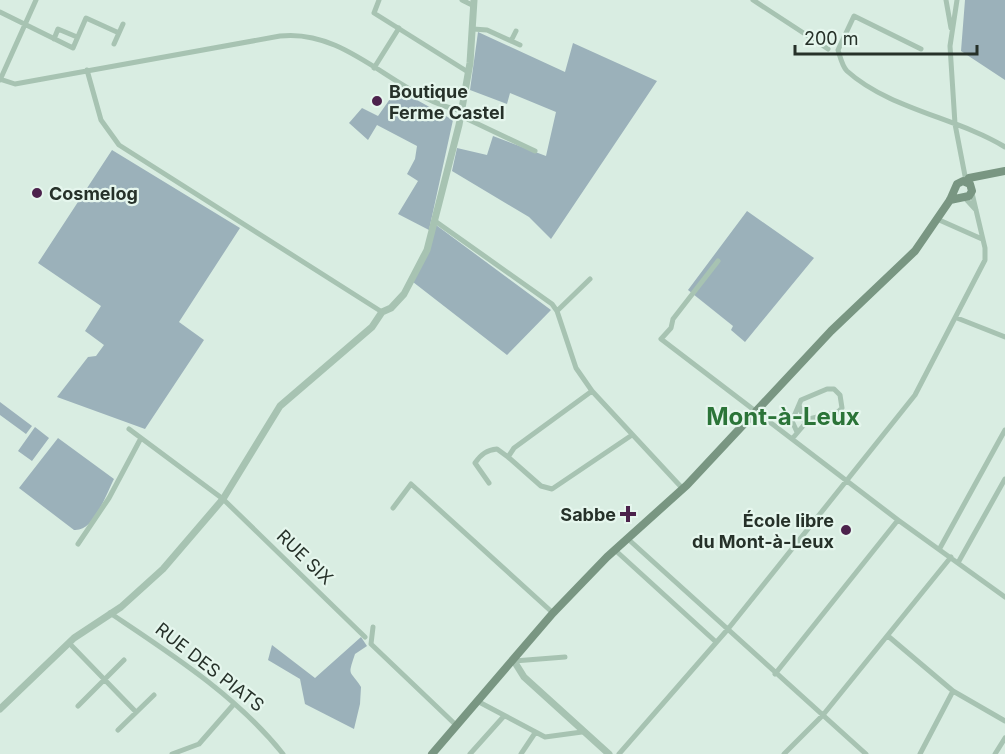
<svg xmlns="http://www.w3.org/2000/svg" width="1005" height="754" font-family="Inter,sans-serif">
<style>
.green{fill:#9bb1ba}
.lines{fill:none;stroke-linecap:round;stroke-linejoin:round}
.minor{stroke:#a7c3b2;stroke-width:5}
.tertiary{stroke:#a7c3b2;stroke-width:7}
.secondary{stroke:#799682;stroke-width:8}
.poi-dot{fill:#4c224c;stroke:#e5f6ed;stroke-width:2}
.labels{text-anchor:middle;dominant-baseline:central;stroke-width:4.5;stroke-linejoin:round;paint-order:stroke}
.poi-label{font-size:18px;font-weight:bold;fill:#263129;stroke:#e5f6ed;text-anchor:start}
.street-label{font-size:18px;fill:#263129;stroke:#e5f6ed}
.district-label{font-size:24px;font-weight:bold;fill:#2b7438;stroke:#e5f6ed}
</style>
<rect width="100%" height="100%" fill="#d9ede2"/>
<path class="green" d="M965,0H1005V80L961,51Z
M478,32L565,72L573,43L657,81L551,239L529,217L452,171L457,148L487,155L493,136L546,156L556,112L510,93L507,104L470,90Z
M397,89L453,120L429,230L398,214L418,181L407,174L415,159L417,146L377,125L368,140L349,123L362,108L378,116Z
M112,150L240,228L179,322L204,340L145,429L57,397L88,357L96,356L104,345L85,331L101,306L38,263Z
M747,211L814,258L745,342L731,330L733,326L688,290Z
M436,225L551,310L507,355L413,282Z
M0,402L32,426L26,434L0,415Z
M35,427L49,438L32,461L18,451Z
M58,438L114,479C106,494 94,532 74,530L19,488Z
M361,637L367,646L355,654C347,678 350,669 361,687L360,704L354,729L305,704L300,679L268,660L272,645L315,678Z"/>
<g class="lines">
<path class="minor" d="M379,0L374,13L468,72
M462,0L474,6
M753,0L828,49
M946,0L951,28
M957,0L950,46L955,124L966,181
M0,12L73,48L86,18L119,33
M473,29L487,30L520,45
M54,39L58,29L77,37
M511,41L516,31
M114,44L123,24
M921,49L854,16L838,50C840,56 842,66 847,71C889,109 958,118 1005,147
M374,68L399,28
M87,70L101,120L119,145L382,312
M0,79L15,84L280,36C349,28 397,98 462,111
M0,80L36,0
M461,116L535,151
M965,198L976,210
M937,219L982,239
M435,221L552,304L557,311L576,368L592,391L683,489
M718,261L673,319L671,328L661,339L898,520L1005,597
M557,311L590,279
M957,318L1005,337
M592,391L514,448L508,457L541,486L552,489L632,435
M799,405L805,423
M129,429L223,499L365,637
M792,439L809,419L838,412L842,408L840,395L834,389H827L801,400L792,421L797,432
M489,483L475,463C481,454 487,450 497,449L508,457
M393,508L411,484L553,613
M628,539L866,754
M78,544L109,498L141,438
M940,548L1005,430
M615,550L716,642
M959,561L1005,479
M110,613C171,654 237,696 283,754
M373,627L371,644L457,726
M888,636L953,691L1005,721
M69,643L136,712
M514,661L565,657
M775,674L898,520
M479,702L545,737L582,732
M78,706L124,660
M118,730L154,695
M172,754L199,744L234,704
M470,754L504,716
M521,754L535,733
M619,754L728,629L915,395L985,260V248L972,193
M784,754L823,715L951,557
M920,754L953,691
M995,754L1005,738"/>
<path class="tertiary" d="M514,661L524,677L609,754
M0,709L74,638L121,607L163,569L223,499L280,406L372,327L382,312L391,308L404,294L427,250L459,125L470,63L474,0"/>
<path class="secondary" d="M966,182L969,178L1005,171
M432,754L553,613L607,557L687,485L831,331L915,251L950,200L957,184L963,181L970,184L972,191L969,196L950,200"/>
</g>
<g class="poi-dot">
<circle cx="377" cy="101" r="6"/>
<circle cx="37" cy="193" r="6"/>
<path d="M625 505h6v6h6v6h-6v6h-6v-6h-6v-6h6z"/>
<circle cx="846" cy="530" r="6"/>
</g>
<g class="labels">
<g class="poi-label">
<text x="389" y="91">Boutique<tspan x="389" dy="21">Ferme Castel</tspan></text>
<text x="49" y="193">Cosmelog</text>
<text x="616" y="514" text-anchor="end">Sabbe</text>
<text x="834" y="520" text-anchor="end">École libre<tspan x="834" dy="21">du Mont-à-Leux</tspan></text>
</g>
<g class="street-label">
<text transform="translate(305 557) rotate(44)">RUE SIX</text>
<text transform="translate(210 667) rotate(38)">RUE DES PIATS</text>
</g>
<g class="district-label">
<text x="783" y="416">Mont-à-Leux</text>
</g>
</g>
<path d="M795 45v9h182v-9" fill="none" stroke="#263129" stroke-width="3"/>
<text x="804" y="45" font-size="18" fill="#263129" stroke="#e5f6ed" stroke-width="4.5" paint-order="stroke">200 m</text>
</svg>
